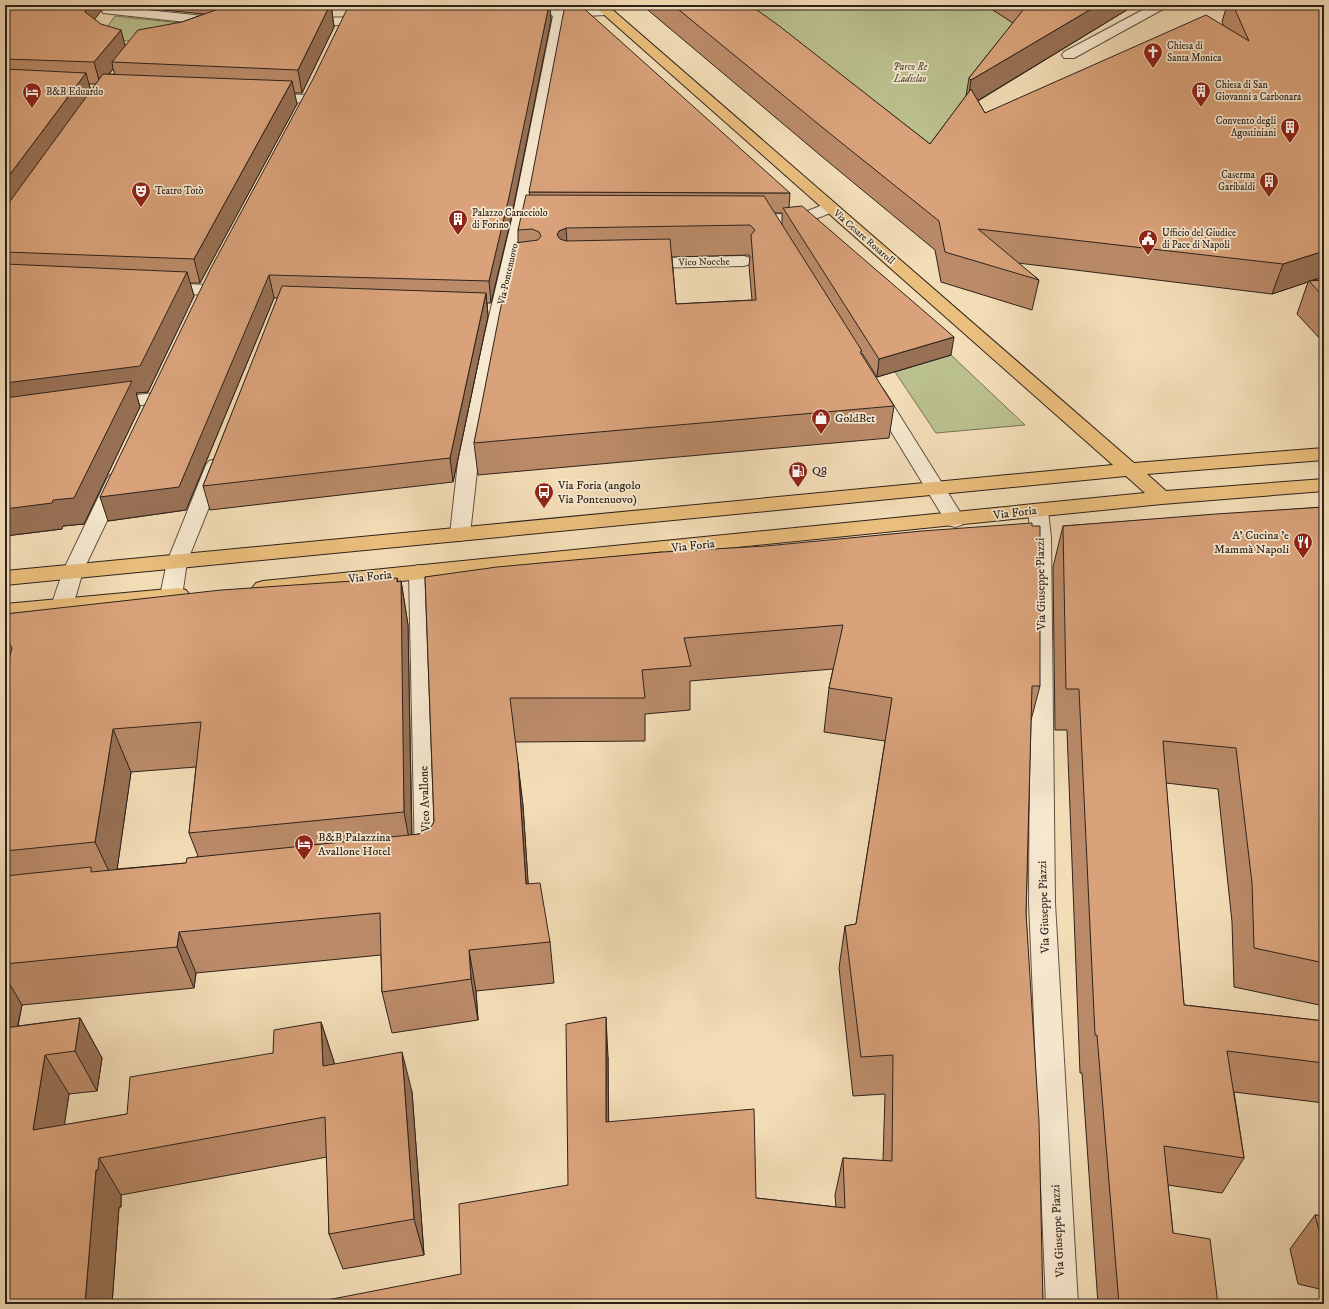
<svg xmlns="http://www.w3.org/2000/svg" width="1329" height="1309" font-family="'IM FELL DW Pica',serif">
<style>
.green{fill:#bbc18e;stroke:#747255}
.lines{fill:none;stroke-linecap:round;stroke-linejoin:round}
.minor-casing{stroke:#5e5143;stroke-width:2}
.major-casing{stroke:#2d221c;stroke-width:2}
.minor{fill:#f7e9d0;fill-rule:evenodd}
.major{fill:#eabe7c;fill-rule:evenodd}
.wall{fill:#bb8b69;stroke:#2d221c;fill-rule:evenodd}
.shaded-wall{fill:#987155;stroke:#2d221c}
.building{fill:#d9a27a;stroke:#2d221c;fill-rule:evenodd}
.labels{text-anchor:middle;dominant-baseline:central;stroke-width:3.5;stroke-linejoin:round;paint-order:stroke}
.far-poi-label{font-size:10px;fill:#2d221c;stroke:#f7e9d0;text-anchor:start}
.far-park-label{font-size:10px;font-style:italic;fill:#58523e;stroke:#f7e9d0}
.far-street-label{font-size:10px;fill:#2d221c;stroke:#f7e9d0}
.poi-label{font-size:12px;fill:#2d221c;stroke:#f7e9d0;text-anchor:start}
.street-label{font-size:12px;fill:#2d221c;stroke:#f7e9d0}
</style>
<rect width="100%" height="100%" fill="#f3ddb7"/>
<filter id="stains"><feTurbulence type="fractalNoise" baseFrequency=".005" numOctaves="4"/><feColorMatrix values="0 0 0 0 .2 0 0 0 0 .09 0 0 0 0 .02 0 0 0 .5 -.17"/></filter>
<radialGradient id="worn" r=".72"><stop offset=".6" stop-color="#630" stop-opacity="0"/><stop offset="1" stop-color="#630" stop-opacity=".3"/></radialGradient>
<path class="green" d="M773,5H1035L983,95L947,143L1031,235L729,13Z
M115,16L208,26L133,42L121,40L107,27Z
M951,355L1025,425L936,433L895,372Z"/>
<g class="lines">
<g class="minor-casing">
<path id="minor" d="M537,5H553L562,10L605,7L610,8L611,11L610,14L605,15L566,17L528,219L501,342L478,462L470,534L467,539L460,541L453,539L450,534L458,462L483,342L512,219L553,16L539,8Z
M1152,5H1167L1165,8L1074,58H1064L1062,55L1064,52Z
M108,6L223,18L228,19L229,22L228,25L223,26L103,13L102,10L103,7Z
M370,17L375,18L376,21L375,24L303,26L298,25L297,22L298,19L303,18Z
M265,93L308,95L313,96L315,99L313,102L308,103L260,100L258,97L260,94Z
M830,202L836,204L838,207L836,210C815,221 785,229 762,223L760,220L762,217L768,215L805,212Z
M744,256L750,258L752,261L750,264L744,266L643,268L637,266L635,263L637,260L643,258Z
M162,283L207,285L213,286L215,290L213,294L207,295L156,292L154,288L156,284Z
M876,387L882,388L885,392L965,520L962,525L955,527L948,525L945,520L867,392L870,388Z
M155,393L161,394L164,398L161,402L109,410L102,408L100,404L102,400L109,398Z
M216,459L223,461L226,465L187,562L182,596L178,601L171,603L164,601L160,596L167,562L206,465L209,461Z
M117,473L124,475L127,479L83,571L73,606L70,611L62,613L54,611L51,606L63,571L107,479L110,475Z
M1038,505L1045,506L1048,511L1051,537L1055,903L1078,1304H1046L1029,903L1031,537L1028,511L1031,506Z
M419,565L426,567L429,572L439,862L436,869L427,872L418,869L415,862L409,572L412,567Z"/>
</g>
<g class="major-casing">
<path id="major" d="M593,5H607L1134,463L1324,448V460L1147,474L1166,491L1324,479V491L1162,504L263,595L256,593L252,588L256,583L263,581L1145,493L1126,476L5,585V571L1113,465Z
M179,588L186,590L190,595L186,600L179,602L5,618V604Z"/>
</g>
<use href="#minor" class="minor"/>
<use href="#major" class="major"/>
</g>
<path class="wall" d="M5,5H106L94,19L125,45L182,22L204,14L121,6V5H331L334,27L302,93H294L297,104L200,283H190L194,296L148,392L136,393L140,407L84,524L63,526L62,529L5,536ZM113,69L115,74H109ZM89,84H96L91,91Z
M378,5H550L551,20L511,219L491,303H487L488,316L453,482L210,510L203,486L278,298H274L186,510L108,521L378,6Z
M556,5H564V8Z
M642,5H775L754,8L930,144L966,96L969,78L1013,23L985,5H1135L978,101L985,113L1224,26L1222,22L1227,5H1324L1321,216L1324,215V277L1312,281L1324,280V343L1297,314L1308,282L1272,294L1018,263L1039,280L1032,310L941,282L935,250L826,160Z
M529,192L790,193L789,207L951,355L877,377L862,353L861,355L894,406L889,438L478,475L474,443L518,242V230L530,195ZM774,213H782V225ZM749,255L750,256L749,266L752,300L676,304L672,257Z
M1324,507V1006L1234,987L1232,922L1218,789L1166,783L1184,1005L1324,1021V1103L1234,1092L1244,1158L1222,1193L1168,1185L1173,1233L1218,1304H1098L1082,1073H1080L1067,730H1055L1053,567L1063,526Z
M662,552L1040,686L1031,720L1026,913L1043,1304L461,1274L568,1185L608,1057V1122L756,1198L836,1207L835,1195L843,1158L883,1161L885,1094L853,1096L839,968L845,926L856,924L885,741L824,732L829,688L833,669L690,681V710L645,714V741L515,742L523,806L528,884L550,942L554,983L476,991L478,1020L392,1033L382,992L381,955L196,973L194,988L22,1005L18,1026L80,1018L102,1058L97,1091L69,1094L64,1125L127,1114L273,1053L321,1022L334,1062V1064L412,1092L424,1255L343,1269L329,1234L327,1157L121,1195V1207H119L112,1304H5V614L401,581L408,625L412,835L419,834L429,830L434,822L425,577ZM196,767L189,833L198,856L186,863L117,869L131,772Z
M1315,1215L1324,1216V1290L1298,1284L1290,1249Z"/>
<path class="shaded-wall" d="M86,5H106L94,20L85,12Z
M330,5H331L334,27L302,93L298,70Z
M549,5H550L551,20L511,219L491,303L489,281Z
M723,5H775L723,11Z
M1098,5H1135L967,107L971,80Z
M121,30L127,52L112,62L113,69L100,84L94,62Z
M5,59H7L14,82L5,84Z
M86,73L92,95L5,216V181Z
M292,81L297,104L200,283L194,259Z
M566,228L568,258L557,235L559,231Z
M1324,251V277L1309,281L1308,282L1272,294L1283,264Z
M187,272L194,296L148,392L136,393L140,407L84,524L63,526L62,529L5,536V383Z
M269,275L274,298L186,510L108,521L100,497Z
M486,293L488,316L453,482L450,458Z
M954,337L951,355L877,377L879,359Z
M397,578L401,603V581L408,625L412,855L404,812Z
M5,650L19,682L5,698Z
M113,729L131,772L115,884L95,842Z
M518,763L523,806L531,926L526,884Z
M179,932L196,973L194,988L177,947Z
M469,950L476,991L478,1020L471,979Z
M5,976L22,1005L8,1071L5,1067Z
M606,1017L608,1057L609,1160L606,1122Z
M80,1018L102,1058L97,1091L75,1051Z
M321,1022L334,1062L336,1105L323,1066Z
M402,1052L412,1092L424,1255L414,1219Z
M45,1055L69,1094L58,1168L33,1130Z
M99,1158L121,1195V1207H119L112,1304H85L96,1170Z"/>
<path class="building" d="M5,5H86L85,12L101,24L121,30L94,62L5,59Z
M230,5H330L298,70L112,62L138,30L182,22Z
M407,5H549L509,197L489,281L269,275L179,487L100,497L211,268L313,79L348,7Z
M565,5H580L790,193L529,192Z
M673,5H750L778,25L930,144L971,89L985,113L1206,15L1249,41L1233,5H1324V206L1321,216L1324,215V251L1283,264L978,229L1039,280L945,252L939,221L828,132Z
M1027,5H1098L971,80L969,78Z
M5,69L86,73L5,181Z
M103,74L292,81L194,259L5,252V208Z
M526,195L764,196L862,351L860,352L894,406L474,443L500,311L515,243L538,240L541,236L539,232L532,229L518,230ZM750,225L755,230L751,235L756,300L676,304L670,239L566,241L560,239L557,235L559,231L566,228Z
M802,206L954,337L879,359L783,208Z
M5,264L187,272L140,366L5,383Z
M1324,280V297L1309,281Z
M282,286L486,293L450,458L203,486Z
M132,381L74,498L53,500L52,503L5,509V398Z
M1324,507V963L1254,948L1252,883L1236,748L1163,741L1184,1005L1324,1021V1063L1227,1051L1244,1158L1164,1146L1173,1233L1210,1239L1218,1304H1119L1097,1035H1095L1079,689H1066L1063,526L1216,514Z
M1032,523V526H1040V686H1032L1026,913L1039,1121L1043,1304H322V1301L461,1274L459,1204L568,1185L566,1024L606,1017V1122L754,1109L756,1198L845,1208L843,1158L892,1161L893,1055L861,1057L845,926L856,924L892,698L829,688L843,625L684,638L691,666L642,670L645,698H510L518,763L526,884L540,883L550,942L469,950L471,979L382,992L380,913L179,932L177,947L5,964V876L91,867V872L186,863L187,858L419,834L429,830L434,822L425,577L497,567L662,552L766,546L922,531Z
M397,578V582L401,581L404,812L189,833L201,722L113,729L95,842L5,851V675L12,648L8,641L5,640V614L221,590Z
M80,1018L75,1051L45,1055L33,1130L127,1114L130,1077L273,1053L274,1030L321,1022L323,1066L402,1052L414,1219L329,1234L325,1117L99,1158L98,1170H96L85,1304H5V1028Z
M1315,1215L1324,1216V1249Z"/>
<defs>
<g id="church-pin" transform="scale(1)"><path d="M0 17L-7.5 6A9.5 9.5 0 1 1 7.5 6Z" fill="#8f2418" stroke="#f7e9d0"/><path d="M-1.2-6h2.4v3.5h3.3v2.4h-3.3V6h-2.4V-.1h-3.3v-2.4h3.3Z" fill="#fff"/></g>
<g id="building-pin" transform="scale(1)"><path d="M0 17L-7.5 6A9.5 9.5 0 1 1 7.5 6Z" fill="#8f2418" stroke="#f7e9d0"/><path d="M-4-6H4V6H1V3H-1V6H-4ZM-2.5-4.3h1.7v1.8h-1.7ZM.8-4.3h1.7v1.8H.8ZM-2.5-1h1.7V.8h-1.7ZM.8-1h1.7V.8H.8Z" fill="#fff"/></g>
<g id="hotel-pin" transform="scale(1)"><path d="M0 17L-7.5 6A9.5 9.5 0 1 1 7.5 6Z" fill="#8f2418" stroke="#f7e9d0"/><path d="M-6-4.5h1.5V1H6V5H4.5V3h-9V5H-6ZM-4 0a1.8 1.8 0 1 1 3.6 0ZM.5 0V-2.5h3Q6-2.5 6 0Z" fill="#fff"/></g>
<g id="theatre-pin" transform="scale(1)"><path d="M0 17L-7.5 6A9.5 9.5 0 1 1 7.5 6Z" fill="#8f2418" stroke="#f7e9d0"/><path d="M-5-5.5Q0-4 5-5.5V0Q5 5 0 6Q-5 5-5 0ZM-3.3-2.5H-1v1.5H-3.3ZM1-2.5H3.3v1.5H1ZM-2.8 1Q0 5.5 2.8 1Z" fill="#fff"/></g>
<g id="civic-pin" transform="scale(1)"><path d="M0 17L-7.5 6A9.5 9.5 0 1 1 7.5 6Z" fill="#8f2418" stroke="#f7e9d0"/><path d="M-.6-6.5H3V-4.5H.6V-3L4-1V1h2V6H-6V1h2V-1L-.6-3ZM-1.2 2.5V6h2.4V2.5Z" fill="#fff"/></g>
<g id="shop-pin" transform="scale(1)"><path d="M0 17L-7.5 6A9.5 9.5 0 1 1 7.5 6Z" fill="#8f2418" stroke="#f7e9d0"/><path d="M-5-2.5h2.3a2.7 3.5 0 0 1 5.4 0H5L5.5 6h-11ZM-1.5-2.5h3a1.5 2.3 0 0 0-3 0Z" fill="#fff"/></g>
<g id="fuel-pin" transform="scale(1)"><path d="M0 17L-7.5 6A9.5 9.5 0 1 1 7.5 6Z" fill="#8f2418" stroke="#f7e9d0"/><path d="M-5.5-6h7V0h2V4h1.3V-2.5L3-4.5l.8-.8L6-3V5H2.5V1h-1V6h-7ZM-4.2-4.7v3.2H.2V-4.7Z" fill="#fff"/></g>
<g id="bus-pin" transform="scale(1)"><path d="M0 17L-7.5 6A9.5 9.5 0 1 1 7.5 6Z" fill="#8f2418" stroke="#f7e9d0"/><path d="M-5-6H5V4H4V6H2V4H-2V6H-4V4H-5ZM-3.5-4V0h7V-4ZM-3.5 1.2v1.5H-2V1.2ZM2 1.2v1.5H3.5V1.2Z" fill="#fff"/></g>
<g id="restaurant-pin" transform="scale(1)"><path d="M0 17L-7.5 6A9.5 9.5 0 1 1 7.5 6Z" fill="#8f2418" stroke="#f7e9d0"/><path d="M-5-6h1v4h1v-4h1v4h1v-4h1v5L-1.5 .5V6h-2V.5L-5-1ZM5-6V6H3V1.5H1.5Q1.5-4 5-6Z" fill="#fff"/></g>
</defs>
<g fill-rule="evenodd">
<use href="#church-pin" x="1153" y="52"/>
<use href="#building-pin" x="1201" y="91"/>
<use href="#hotel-pin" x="32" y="92"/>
<use href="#building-pin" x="1290" y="127"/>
<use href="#building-pin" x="1269" y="181"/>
<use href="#theatre-pin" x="141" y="191"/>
<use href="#building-pin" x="458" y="219"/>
<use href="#civic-pin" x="1148" y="239"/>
<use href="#shop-pin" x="821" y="418"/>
<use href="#fuel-pin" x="798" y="471"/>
<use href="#bus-pin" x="544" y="492"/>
<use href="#restaurant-pin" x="1303" y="542"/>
<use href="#hotel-pin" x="304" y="844"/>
</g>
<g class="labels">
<g class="far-poi-label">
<text x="1167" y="46">Chiesa di<tspan x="1167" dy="12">Santa Monica</tspan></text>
<text x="1215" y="85">Chiesa di San<tspan x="1215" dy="12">Giovanni a Carbonara</tspan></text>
<text x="46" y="92">B&amp;B Eduardo</text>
<text x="1276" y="121" text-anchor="end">Convento degli<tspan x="1276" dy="12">Agostiniani</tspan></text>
<text x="1255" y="175" text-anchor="end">Caserma<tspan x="1255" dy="12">Garibaldi</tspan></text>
<text x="155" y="191">Teatro Totò</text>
<text x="472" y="213">Palazzo Caracciolo<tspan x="472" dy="12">di Forino</tspan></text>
<text x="1162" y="233">Ufficio del Giudice<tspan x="1162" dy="12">di Pace di Napoli</tspan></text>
</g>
<g class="far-park-label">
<text x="910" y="67">Parco Re<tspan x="910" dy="12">Ladislao</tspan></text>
</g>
<g class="far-street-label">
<text transform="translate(864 237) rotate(41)">Via Cesare Rosaroll</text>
<text transform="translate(704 262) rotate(-1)">Vico Nocche</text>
<text transform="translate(508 274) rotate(-77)">Via Pontenuovo</text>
</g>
<g class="poi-label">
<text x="835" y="418">GoldBet</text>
<text x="812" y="471">Q8</text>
<text x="558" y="485">Via Foria (angolo<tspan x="558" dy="14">Via Pontenuovo)</tspan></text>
<text x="1289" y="535" text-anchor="end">A' Cucina 'e<tspan x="1289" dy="14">Mammà Napoli</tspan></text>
<text x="318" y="837">B&amp;B Palazzina<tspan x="318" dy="14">Avallone Hotel</tspan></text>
</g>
<g class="street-label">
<text transform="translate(1015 513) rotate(-7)">Via Foria</text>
<text transform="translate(693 546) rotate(-6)">Via Foria</text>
<text transform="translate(370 577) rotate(-6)">Via Foria</text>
<text transform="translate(1041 584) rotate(-91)">Via Giuseppe Piazzi</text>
<text transform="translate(425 799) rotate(-92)">Vico Avallone</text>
<text transform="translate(1044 907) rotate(-92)">Via Giuseppe Piazzi</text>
<text transform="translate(1058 1231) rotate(-93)">Via Giuseppe Piazzi</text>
</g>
</g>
<rect width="1329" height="1309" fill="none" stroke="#f3ddb7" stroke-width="20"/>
<rect x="6" y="6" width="1317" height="1297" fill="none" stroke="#2d221c" stroke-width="2"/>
<rect x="10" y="10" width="1309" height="1289" fill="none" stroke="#2d221c"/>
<rect width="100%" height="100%" filter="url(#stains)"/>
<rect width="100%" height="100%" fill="url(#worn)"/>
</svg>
